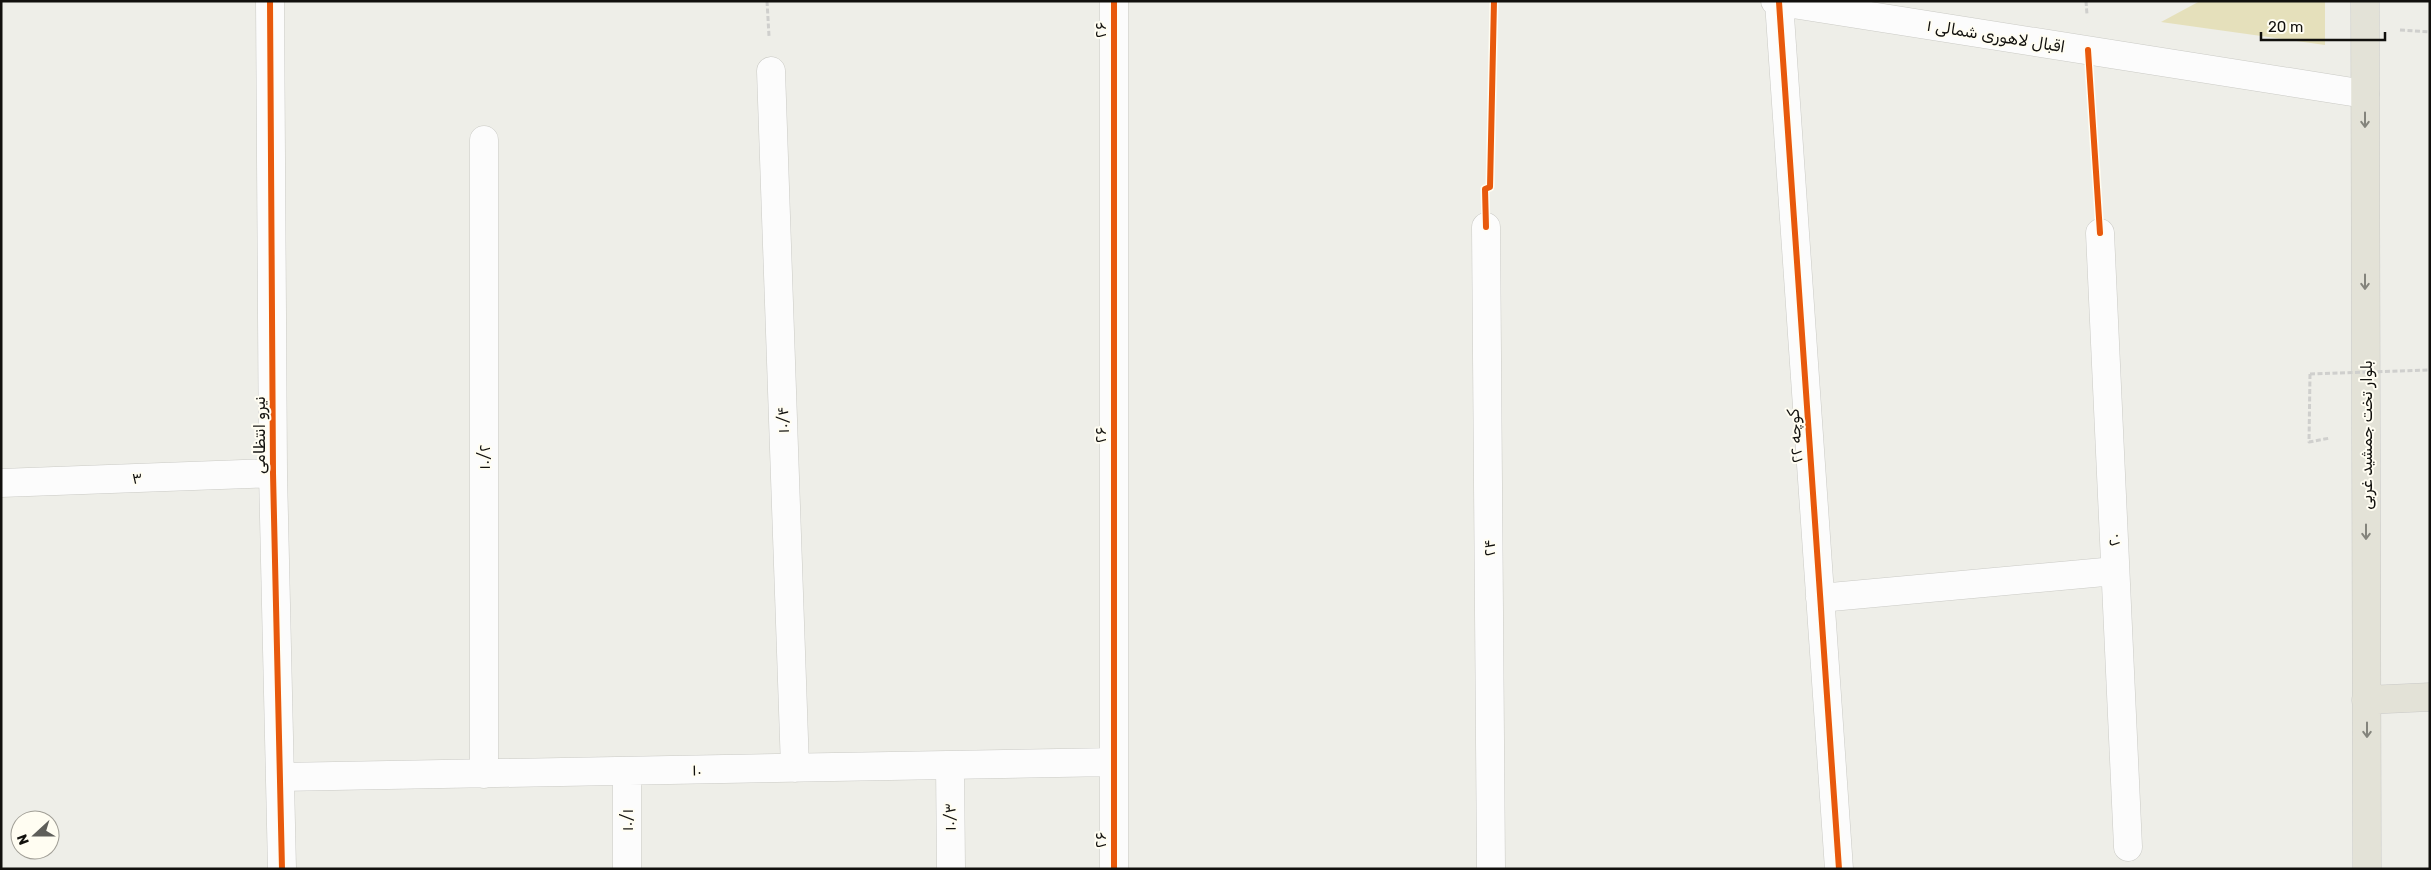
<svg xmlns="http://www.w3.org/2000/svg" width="2431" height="870" font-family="Rubik,Vazirmatn,sans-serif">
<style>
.green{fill:#e5e0bb}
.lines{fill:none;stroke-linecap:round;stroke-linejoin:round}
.minor-casing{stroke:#cacac5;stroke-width:29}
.major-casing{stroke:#c9c9c7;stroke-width:29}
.path{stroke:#cfcfcd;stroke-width:3;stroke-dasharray:5 2.5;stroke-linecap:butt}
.minor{stroke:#fcfcfc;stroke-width:28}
.major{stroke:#e3e2d7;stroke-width:28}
.path-bridge{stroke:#cfcfcd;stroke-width:3;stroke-dasharray:5 2.5;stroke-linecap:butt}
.cycleway-casing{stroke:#fffdf2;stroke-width:9}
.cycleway{stroke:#e8590c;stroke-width:6}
.oneway{stroke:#84847c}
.labels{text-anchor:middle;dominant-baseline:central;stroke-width:4;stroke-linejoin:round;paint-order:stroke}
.street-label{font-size:16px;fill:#11100d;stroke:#fffdf2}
</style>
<rect width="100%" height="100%" fill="#eeeee8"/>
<path class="green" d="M2200,1H2325V45L2161,22Z"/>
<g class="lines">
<g class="minor-casing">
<path id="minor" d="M270,1L273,473L282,869
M1114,1V869
M1775,1L2365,94
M1779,2L1839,869
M771,71L795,768
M484,140V774
M1486,227L1491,869
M2100,233L2128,847
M1,483L273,473
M1820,598L2115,571
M950,765L951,869
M280,777L1114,762
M627,869V771"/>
</g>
<g class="major-casing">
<path id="major" d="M2365,1L2367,869
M2366,700L2430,697"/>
</g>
<path class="path" d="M767,1L769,36
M2086,1L2087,15
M2400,30L2430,32
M2310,374L2309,442L2330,438"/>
<use href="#minor" class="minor"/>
<use href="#major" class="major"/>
<path class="path-bridge" d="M2310,374L2430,370"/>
<g class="cycleway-casing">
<path id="cycleway" d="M270,1L273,473L282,869
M1114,1V869
M1779,2L1839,869
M2088,50L2100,233
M1486,227L1485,189L1490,187L1494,1"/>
</g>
<use href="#cycleway" class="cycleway"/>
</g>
<defs><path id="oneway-shaft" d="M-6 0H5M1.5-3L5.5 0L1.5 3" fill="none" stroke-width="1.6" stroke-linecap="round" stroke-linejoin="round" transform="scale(1.25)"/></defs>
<g class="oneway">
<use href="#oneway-shaft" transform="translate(2365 120) rotate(90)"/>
<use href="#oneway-shaft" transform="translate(2365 282) rotate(90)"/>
<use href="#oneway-shaft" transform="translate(2366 532) rotate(90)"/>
<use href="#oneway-shaft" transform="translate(2367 730) rotate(90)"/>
</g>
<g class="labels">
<g class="street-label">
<text transform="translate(1100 30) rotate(-90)">۲۶</text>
<text transform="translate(1996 36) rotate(9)">اقبال لاهوری شمالی ۱</text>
<text transform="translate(783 420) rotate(-92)">۱۰/۴</text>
<text transform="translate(259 435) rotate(-90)">نیرو انتظامی</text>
<text transform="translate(1100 435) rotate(-90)">۲۶</text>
<text transform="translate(2366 435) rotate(-90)">بلوار تخت جمشید غربی</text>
<text transform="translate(1795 436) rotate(-94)">کوچه ۲۲</text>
<text transform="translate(484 457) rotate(-90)">۱۰/۲</text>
<text transform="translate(137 478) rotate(-2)">۳</text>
<text transform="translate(2114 540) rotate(-93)">۲۰</text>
<text transform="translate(1489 548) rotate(-90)">۲۴</text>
<text transform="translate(697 770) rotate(-1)">۱۰</text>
<text transform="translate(950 817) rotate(-91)">۱۰/۳</text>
<text transform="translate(627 820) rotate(-90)">۱۰/۱</text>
<text transform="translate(1100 840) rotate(-90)">۲۶</text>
</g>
</g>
<rect width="2431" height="870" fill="none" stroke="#11100d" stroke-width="5"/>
<g transform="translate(35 835) rotate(249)"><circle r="24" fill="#fffdf2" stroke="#a09e96"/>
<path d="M0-4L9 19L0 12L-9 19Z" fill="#5e5e5a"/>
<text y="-8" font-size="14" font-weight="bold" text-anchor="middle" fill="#11100d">N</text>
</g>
<path d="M2261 32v8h124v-8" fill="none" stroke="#11100d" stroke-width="2.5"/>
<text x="2268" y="32" font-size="15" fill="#11100d" stroke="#fffdf2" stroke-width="4" paint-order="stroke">20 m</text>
</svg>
